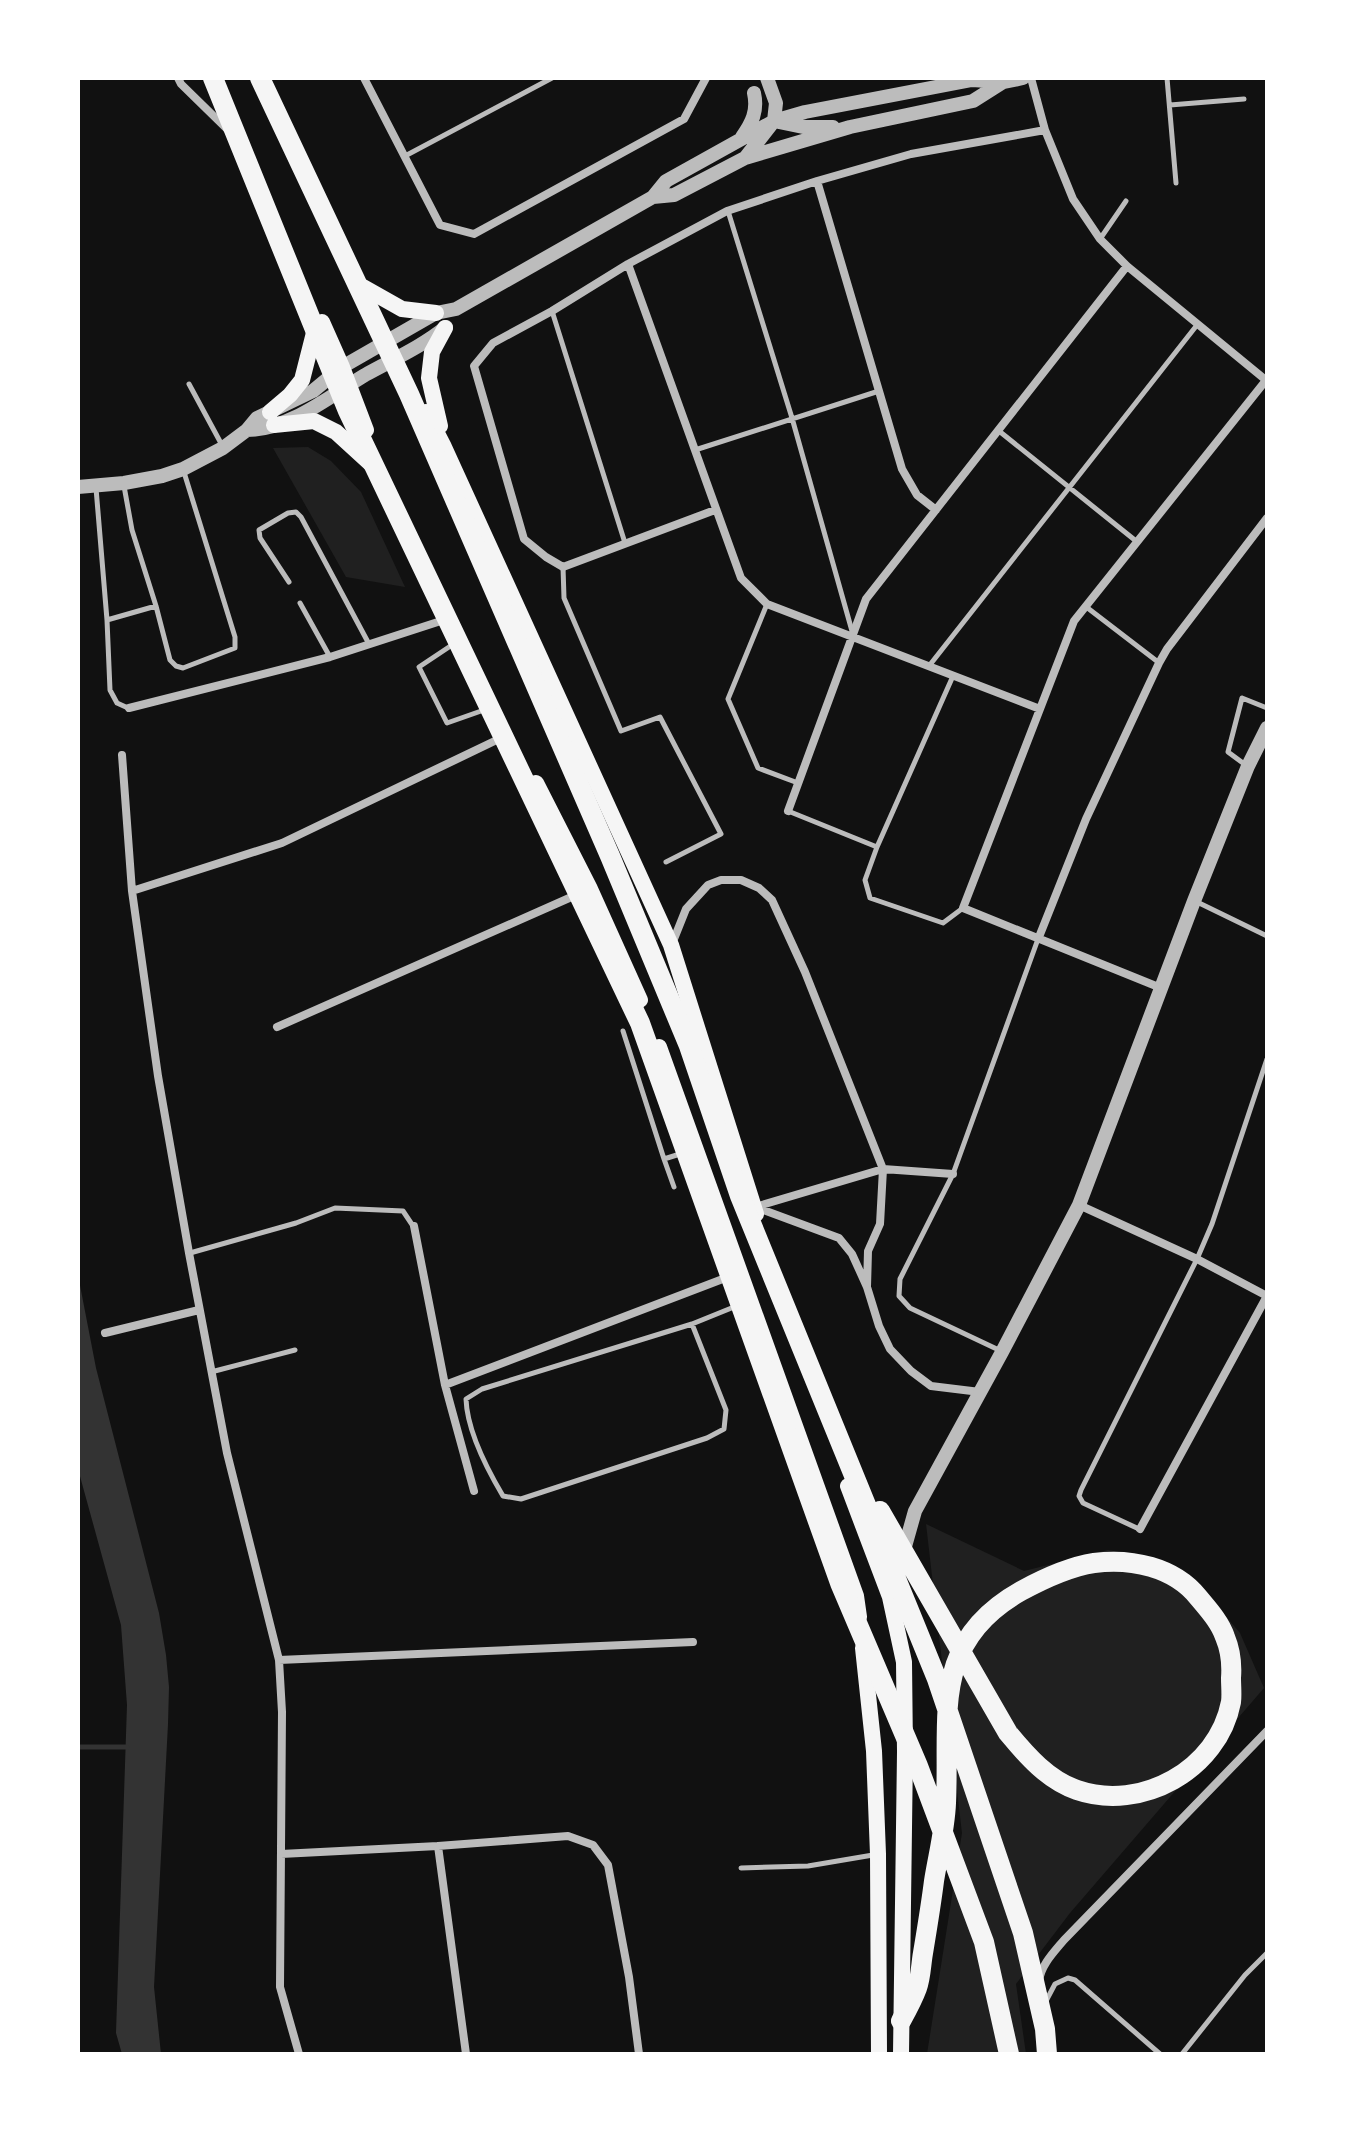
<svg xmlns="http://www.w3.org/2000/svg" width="1345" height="2132" font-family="'IBM Plex Sans',sans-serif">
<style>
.green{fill:#202020}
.water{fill:#333}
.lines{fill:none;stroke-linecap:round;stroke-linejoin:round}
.stream{stroke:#333;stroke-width:5}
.service{stroke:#bcbcbc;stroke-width:5}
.minor{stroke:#bcbcbc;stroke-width:8}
.tertiary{stroke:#bcbcbc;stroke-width:14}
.secondary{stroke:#f5f5f5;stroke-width:16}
.motorway{stroke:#f5f5f5;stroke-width:20}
</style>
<rect width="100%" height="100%" fill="#111"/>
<path class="green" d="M308,447L331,461L361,492L405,587L346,577L273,448Z
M926,1524L1024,1571L1108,1550L1146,1557L1206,1593L1240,1633L1264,1688L1070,1913L1016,1984L1026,2054H927L962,1833Z"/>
<path class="water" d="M78,1275L96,1368L159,1613L166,1655L169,1687L168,1724L154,1987L161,2054H122L116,2033L127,1705L121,1625L78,1469Z"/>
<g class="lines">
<path class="stream" d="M78,1747H127"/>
<path class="service" d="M1167,78L1176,183
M1170,105L1244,99
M405,156L552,78
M728,211L792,418L852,631
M1100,239L1126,201
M552,311L625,543
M189,384L223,447
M999,431L1136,541
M695,450L879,391
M124,486L132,530L156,606L170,660L176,666L183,668L235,648V637L183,469
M96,488L107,620L110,690L117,703L128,708
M563,567L564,598L621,731L660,717L721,834L666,862
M289,582L260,538L259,530L288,513L296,512L301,517L369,644
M300,603L330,657
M767,604L728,699L758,768L798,783
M1085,606L1158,662
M107,620L156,606
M455,643L419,667L447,723L484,710
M929,666L1197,325
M1247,766L1228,752L1242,698L1267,708
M788,811L877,847L865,880L870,898L943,923L963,908
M877,847L953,676
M1195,901L1267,936
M623,1031L664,1159L680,1154
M664,1159L674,1187
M190,1253L296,1223L335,1208L403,1211L413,1226
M692,1324L726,1410L724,1429L707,1438L521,1499L503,1496C487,1469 467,1430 466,1399L482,1389L692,1324L734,1307
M1001,1351L910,1308L899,1296L900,1279L953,1174L1038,939
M211,1372L295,1350
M1139,1529L1083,1503L1079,1496L1081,1490L1197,1259L1212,1224L1267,1059
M741,1868L808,1866L873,1855
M1046,2001L1055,1984L1068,1978L1075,1980L1160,2054
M1182,2054L1245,1975L1267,1953"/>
<path class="minor" d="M178,78L181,84L228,130
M364,78L440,225L474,234L684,119L706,78
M1031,78L1045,130L1073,199L1100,239L1127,266L1267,381
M817,181L902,469L917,495L936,510
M628,264L741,578L767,604L1040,709
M715,510L563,567L546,557L524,539L474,366L493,343L552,311L628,264L727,211L817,181L911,154L1045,130
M129,708L330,657L447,619
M122,755L132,891L158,1076L189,1253L227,1453L279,1660L282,1712L280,1987L299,2054
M788,811L866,599L1127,266
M132,891L282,843L503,737
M1039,937L1086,819L1159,663L1167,649L1267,518
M672,944L686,909L708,885L721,880H741L759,888L772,900L805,972L883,1169L880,1224L868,1251L867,1287
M1161,988L963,908L1074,621L1267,379
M277,1027L576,895
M1079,1205L1197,1259L1267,1296L1140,1529
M755,1207L839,1238L852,1254L867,1287L879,1326L890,1349L911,1371L931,1386L980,1392
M755,1207L883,1169L953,1174
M414,1226L445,1385L474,1491
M105,1333L199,1310
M445,1385L728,1277
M279,1660L693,1642
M438,1846L466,2054
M281,1854L438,1846L568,1836L593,1845L608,1865L629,1977L639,2054
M1039,1981C1041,1965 1054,1952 1064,1940L1267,1731"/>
<path class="tertiary" d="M774,121L803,127H833
M742,137C752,123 758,111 754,93
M745,158L774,121L776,103L767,78
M653,197L674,195L745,158L850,127L973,101L1003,82
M247,430C289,430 330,396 365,375C392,360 423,346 446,327
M78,487L124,483L162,476L183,469L223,448L247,430L257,418L313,391L342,367L436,313L456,309L653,197L666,181L774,121L805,112L972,80L1004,82L1023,78
M902,1557L915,1511L1002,1352L1079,1205L1194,901L1248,766L1267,728"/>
<path class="secondary" d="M363,287L402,309L436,313
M322,322L342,367L366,430
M270,412L290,395L302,380L316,325
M426,412L444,447L671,945L756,1214
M274,425L314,421L336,432L371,464
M440,426L429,378L432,352L445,328
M536,783L590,889L640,1000
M659,1047L856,1596L859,1617
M848,1486L890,1597L904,1662L905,1752L901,2054
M863,1648L874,1751L878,1854L879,2054"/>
<path class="motorway" d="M213,78L348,411L640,1023L840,1583L918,1766L984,1942L1009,2054
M260,78L409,394L610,856L689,1046L740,1196L937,1679L1023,1933L1045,2029L1047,2054
M880,1511L1008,1733C1027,1756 1048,1780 1077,1790C1141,1812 1218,1770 1231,1702C1232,1695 1231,1686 1231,1678C1232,1665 1230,1649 1225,1637C1220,1622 1208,1609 1198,1597C1174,1567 1131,1558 1094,1563C1068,1567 1043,1579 1021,1591C930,1642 950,1715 946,1803C945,1829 938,1856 934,1881C931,1905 927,1929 923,1953C921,1964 921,1977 917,1988C913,1999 907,2010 901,2021"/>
</g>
<rect width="1345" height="2132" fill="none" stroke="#ffffff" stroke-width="160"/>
</svg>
